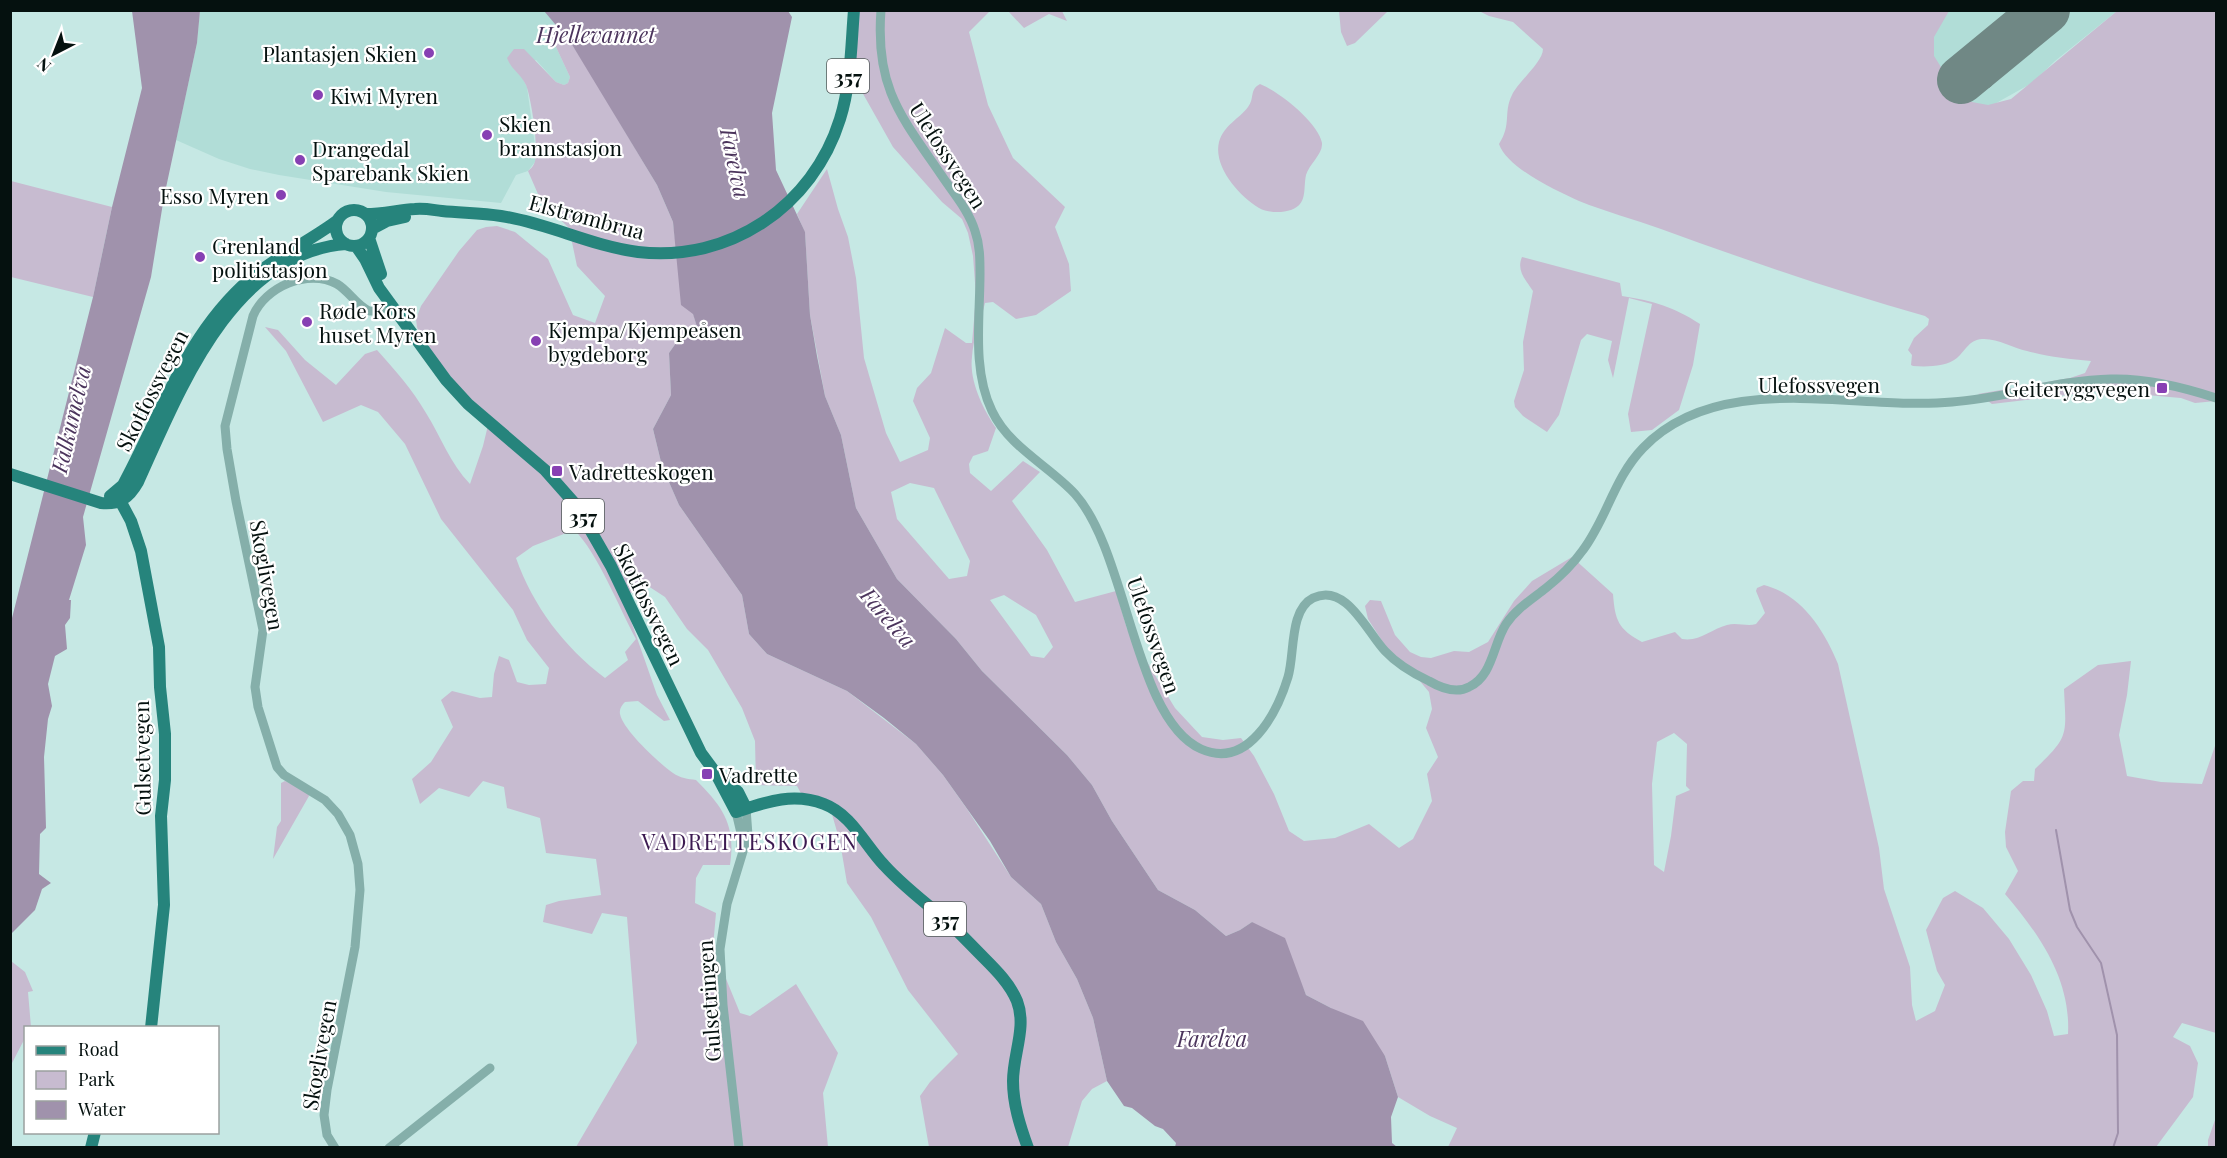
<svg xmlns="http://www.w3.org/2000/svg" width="2227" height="1158" font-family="'Playfair Display',serif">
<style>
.built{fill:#b1ddd7}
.green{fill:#c7bbd0;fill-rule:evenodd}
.water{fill:#a092ac}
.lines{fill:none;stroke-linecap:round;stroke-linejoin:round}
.stream{stroke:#a092ac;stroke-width:2}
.taxiway{stroke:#708885;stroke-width:20}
.runway{stroke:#708885;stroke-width:48}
.minor{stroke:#85afaa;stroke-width:9}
.major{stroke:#26847c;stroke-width:12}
.poi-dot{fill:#8740b3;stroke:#fff;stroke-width:2}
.labels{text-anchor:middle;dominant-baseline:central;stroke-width:4.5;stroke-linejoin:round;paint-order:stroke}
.shield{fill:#fff;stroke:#505857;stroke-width:1.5}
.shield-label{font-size:20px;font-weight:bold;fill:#05110f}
.poi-label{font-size:21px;fill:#05110f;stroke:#fff;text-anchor:start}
.street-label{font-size:21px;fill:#05110f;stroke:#fff}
.water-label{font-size:22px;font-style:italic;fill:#4b345c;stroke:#fff}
.neighbourhood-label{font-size:22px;letter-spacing:1.5px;fill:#3c1a51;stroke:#fff}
</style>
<rect width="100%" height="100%" fill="#c6e8e4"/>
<path class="built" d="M200,11H544L556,25L550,27L549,32L570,77L568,83L564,85L556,82L536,60L514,69L521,75L527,87L536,153L535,162L528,171L516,175L501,203L386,192L279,175L250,169L219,159L176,140L197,43Z
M1916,11H2117L2055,61L2032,83L1982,111L1951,121Z"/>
<path class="green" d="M858,11H990L969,32L988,105L1013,158L1065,207L1055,227L1069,264L1071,291L1036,315L1016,319L993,302L985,303C981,320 973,339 972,357C969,381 983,409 996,428L988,451L973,456L969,464L970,473L991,491L1023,461L1040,472L1012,501L1047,550L1075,602L1116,591L1127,629L1175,708L1202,737L1223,740L1241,738L1254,756L1274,794L1289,831L1304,841L1335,838L1369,824L1399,848L1413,839L1432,801L1427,774L1438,757L1426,728L1432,709L1429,692L1409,668L1386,647L1368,619L1365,606L1370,600L1381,601L1395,635L1410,652L1421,657L1431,658L1454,651L1469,652L1488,642L1514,601L1532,581L1572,557L1613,594C1615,620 1618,629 1642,642L1675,632L1682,639C1700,642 1711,629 1727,625C1737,622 1747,627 1756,624L1765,613L1756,591L1757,588L1764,585C1802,595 1824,630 1838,664L1879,848L1884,889L1910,967L1912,1005L1916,1021L1935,1011L1945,985L1937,971L1926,930L1943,898L1955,891L1983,908L2009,939L2031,975L2047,1011L2054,1036L2068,1034C2071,979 2039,934 2005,894L2018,871L2006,847L2005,832L2011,791L2023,781H2034L2035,769C2070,736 2066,735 2064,689L2098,665L2131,661L2127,695L2119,735L2127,776L2161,782L2202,784L2216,743V1033L2182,1023L2173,1037L2190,1046L2198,1063L2193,1097L2156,1147H1448L1457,1128L1430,1116L1398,1097L1385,1056L1331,1008L1306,995L1295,969L1252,922L1240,930L1226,936L1195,910L1158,890L1112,821L1092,785L1067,755L982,671L956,639L897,579L856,508L841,435L825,396L810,315L805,233L797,214L827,169L838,209L848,237L856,278L864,358L886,433L900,462L928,450L930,438L913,401L917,388L931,373L945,328L966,343H972L976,296L973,256L968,233L962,219L942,202L893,147L862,92L855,52ZM910,483L934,488L970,561L967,576L949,579L897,519L891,492ZM1004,595L1036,615L1053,647L1044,658L1031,656L990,600ZM1674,733L1687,744L1686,786L1690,790L1676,796L1671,836L1664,872L1654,865L1652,784L1657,742Z
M1008,11H1062L1067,21L1049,14L1024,28Z
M1339,11V10L1388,11L1355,43L1347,46L1341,32Z
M1479,11H1949L1934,37V56L1953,86L1972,102L1988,105L2011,99L2117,11H2216V401L2195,403L2181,398L2100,391L1992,404L1978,394L2070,378L2085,373L2091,361C2069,359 2048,357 2027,351C2013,348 1997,338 1982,339C1969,340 1966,350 1957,358C1946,367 1926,367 1913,366L1911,365L1912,355L1908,350L1914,338L1928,325L1929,319L1925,316C1836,291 1749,261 1661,229C1634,219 1606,212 1579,201C1557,191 1507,168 1499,144C1512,124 1503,113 1512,95C1518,82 1543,62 1543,49L1513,22L1489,16Z
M556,25L571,43L584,63L657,185L673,222L678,263L698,330L676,343L669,353L671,395L653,429L662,466L679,505L742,595L749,634L767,654L847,691L916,744L943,775L967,809L1011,877L1041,904L1056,942L1077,979L1093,1018L1107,1081L1092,1089L1082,1101L1068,1147H929L920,1096L930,1082L958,1054L908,990L871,917L847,883L840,842L829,804L804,799L797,786L756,785L755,741L742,708L708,650L687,629L665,597L645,584L623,598L657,695L670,720L664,721L638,701L625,702C622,705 619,709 620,714C623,730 660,764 673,773C680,778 688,779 696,780C723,807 736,825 730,865H703L696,878L695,903L716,913L713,947L740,1013L750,1016L796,984L838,1053L823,1093L828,1147H576L637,1043L627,917L602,913L592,934L543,922L546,905L559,901L601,895L596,859L546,853L540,818L507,808L504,787L483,781L469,797L439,788L420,804L412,779L431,762L453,727L441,700L452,691L480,698L492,697L494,674L499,656L509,660L517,682L529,685L546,684L549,668L527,640L513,610L441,519L405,444L378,412L361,405L323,422L286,351L265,327L278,330L305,360L336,385L365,354L377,350C395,370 412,389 426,413C441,437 450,463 470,484L483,446L490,417L462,391L422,340L417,327L416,319L421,306L459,251L477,230L486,227L497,226L515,232L548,259L573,315L595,323L605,296L577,266L569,228L541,201L528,171C530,169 533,167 534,164C540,153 531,97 526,85C521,74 511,69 507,58L514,49H524L556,82L564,85L568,83L570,77L549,32L550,27ZM574,530C597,551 620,610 636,639L625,652L628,660L605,678C564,647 533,606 516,558L533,546Z
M1260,84C1278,91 1318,122 1322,143C1323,154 1309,164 1306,175C1303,189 1308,204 1291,210C1282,213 1268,213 1259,208C1239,196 1213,167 1219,142C1224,125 1239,119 1248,107C1255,98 1249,90 1260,84Z
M11,181L112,207L93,297L11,277Z
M1522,257L1620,283L1622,296C1654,301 1674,307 1700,324L1693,365L1679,410L1652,430L1631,432L1628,414L1652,304L1629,298L1613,378L1608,360L1612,341L1587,334L1581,340L1559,415L1547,432L1523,416L1515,407L1514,401L1524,370L1523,342L1533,291C1526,280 1516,271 1522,257Z
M285,781L308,792L309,796L273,859L277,827L281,821V783Z
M11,961L25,972L33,991L28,992L31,1027L26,1028L25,1038L11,1065Z
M2216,1117V1147H2208V1140Z"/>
<path class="water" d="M132,11H200L197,43L164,197L151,277L83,517L86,545L69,600H71L70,618L65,625L67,649L55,656L48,684L52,706L48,719L44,757L46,828L40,834L39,874L51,883L42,889L35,910L11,934V622L93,297L112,207L142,88Z
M544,11H788L792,17L772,113L776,170L805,232L810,315L817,356L825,396L841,435L856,508L897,579L956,639L982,671L1067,755L1092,785L1112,821L1158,890L1195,910L1226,936L1240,930L1252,922L1285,938L1306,995L1331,1008L1363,1021L1385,1056L1398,1097L1391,1117L1392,1143L1397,1147H1175L1176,1143L1163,1129L1155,1126L1132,1108L1124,1106L1107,1081L1093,1018L1077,979L1056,942L1041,904L1011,877L990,841L943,775L916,744L884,718L847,691L767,654L749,634L742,595L679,505L662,466L653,429L671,395L669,353L676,343L698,330L693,314L681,305L673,222L657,185L571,43Z"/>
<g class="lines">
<path class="stream" d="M2056,830L2070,910L2077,927L2101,963L2117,1035L2118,1133L2113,1148"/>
<path class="taxiway" d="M1991,56L1984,79L1976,82L1968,78L1966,73L1968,64L2001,38L2017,35"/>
<path class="runway" d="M1961,80L2046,10"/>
<path class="minor" d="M881,10C875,88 901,116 942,176C954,194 969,211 975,231C980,245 980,259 980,274C980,318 972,370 992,411C1009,447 1049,466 1075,494C1128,553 1134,719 1201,749C1248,770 1277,713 1288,677C1295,654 1289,610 1313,598C1346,582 1367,632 1385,651C1397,664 1412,673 1429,681C1441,688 1456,694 1469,687C1493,676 1493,644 1506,624C1516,609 1532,599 1546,588C1560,577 1573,564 1583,550C1607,518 1614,478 1643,448C1720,368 1855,411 1952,402C2005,398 2058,380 2111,379C2147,378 2183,387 2216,398
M736,812L741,833V849
M335,1148L327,1135L324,1115L327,1090L355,947L360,890L358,864L350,835L338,814L325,800L284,775L277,767L258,707L255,687L263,630L236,501L227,449L225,426L253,316C265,287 308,268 337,284C349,291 356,305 369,311H378L392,304
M389,1148L490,1068
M739,1148L723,1005L720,949L727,904L748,835L746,808"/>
<path class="major" d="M336 228a18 18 0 1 1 36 0a18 18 0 1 1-36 0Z
M366,214C382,214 399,210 415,209C425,208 433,210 442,211C462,213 482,213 501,216C548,223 591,246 638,252C729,263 813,206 840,119C851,84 851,46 854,10
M372,229L387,221L405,217
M369,238L381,274
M356,246L365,259L379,288L446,380L468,404L545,470L576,505L611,566L701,753L715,772L736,812C766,802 793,792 824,804C851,814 865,845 884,865C902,885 924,902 945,919C958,931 971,945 984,958C996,970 1010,984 1017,1001C1027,1027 1013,1054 1013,1081C1013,1104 1020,1126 1028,1148
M10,474L101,503C119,505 129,498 138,482C179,392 231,253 346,244
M116,493L131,521L141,551L159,647L160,687L165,734V780L161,816L164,905L151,1028
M110,496L123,485C162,413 186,334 250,279C277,256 310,241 338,220
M723,778L738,792L746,808
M91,1148L95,1132"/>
</g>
<g class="poi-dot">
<circle cx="429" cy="53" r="6"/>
<circle cx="318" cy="95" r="6"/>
<circle cx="487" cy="135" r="6"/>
<circle cx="300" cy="160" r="6"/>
<circle cx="281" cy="195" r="6"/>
<circle cx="200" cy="257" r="6"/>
<circle cx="307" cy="322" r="6"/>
<circle cx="536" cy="341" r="6"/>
<rect x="2156" y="382" width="12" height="12" rx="3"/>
<rect x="551" y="465" width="12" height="12" rx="3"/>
<rect x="701" y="768" width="12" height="12" rx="3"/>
</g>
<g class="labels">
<g class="shield">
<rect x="827" y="59" width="42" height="34" rx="4.5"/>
<rect x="562" y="499" width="42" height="34" rx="4.5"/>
<rect x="924" y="902" width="42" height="34" rx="4.5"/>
</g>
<g class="shield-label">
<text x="848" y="76">357</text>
<text x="583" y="516">357</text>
<text x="945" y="919">357</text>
</g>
<g class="poi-label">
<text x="417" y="53" text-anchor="end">Plantasjen Skien</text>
<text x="330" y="95">Kiwi Myren</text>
<text x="499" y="123">Skien<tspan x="499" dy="24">brannstasjon</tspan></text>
<text x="312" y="148">Drangedal<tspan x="312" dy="24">Sparebank Skien</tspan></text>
<text x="269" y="195" text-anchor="end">Esso Myren</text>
<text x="212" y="245">Grenland<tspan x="212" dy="24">politistasjon</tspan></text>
<text x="319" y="310">Røde Kors<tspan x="319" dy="24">huset Myren</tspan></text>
<text x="548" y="329">Kjempa/Kjempeåsen<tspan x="548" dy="24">bygdeborg</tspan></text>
<text x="2150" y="388" text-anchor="end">Geiteryggvegen</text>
<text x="569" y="471">Vadretteskogen</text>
<text x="719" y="774">Vadrette</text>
</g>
<g class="street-label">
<text transform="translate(949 155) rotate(57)">Ulefossvegen</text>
<text transform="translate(587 216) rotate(15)">Elstrømbrua</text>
<text x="1819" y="384">Ulefossvegen</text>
<text transform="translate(151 390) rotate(-63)">Skotfossvegen</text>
<text transform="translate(268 575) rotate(80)">Skoglivegen</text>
<text transform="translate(650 604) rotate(64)">Skotfossvegen</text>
<text transform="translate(1155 635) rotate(71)">Ulefossvegen</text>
<text transform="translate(141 758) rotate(-91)">Gulsetvegen</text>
<text transform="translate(708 1001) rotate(-94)">Gulsetringen</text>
<text transform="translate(318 1055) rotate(-80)">Skoglivegen</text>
</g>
<g class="water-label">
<text x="596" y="34">Hjellevannet</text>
<text transform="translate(736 163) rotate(78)">Farelva</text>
<text transform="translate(70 419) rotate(-77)">Falkumelva</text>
<text transform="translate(889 617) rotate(49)">Farelva</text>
<text x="1212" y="1038">Farelva</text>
</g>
<g class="neighbourhood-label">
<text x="750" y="841">VADRETTESKOGEN</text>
</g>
</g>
<rect width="2227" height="1158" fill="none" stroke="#05110f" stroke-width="24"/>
<rect x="24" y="1026" width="195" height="108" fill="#ffffff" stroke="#9ba09f" stroke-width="1.5"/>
<rect x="36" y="1046" width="30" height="9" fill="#26847c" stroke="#9ba09f" stroke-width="1.5"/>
<text x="78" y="1056" font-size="18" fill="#05110f">Road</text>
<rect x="36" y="1071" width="30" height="18" fill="#c7bbd0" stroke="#9ba09f" stroke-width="1.5"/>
<text x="78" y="1086" font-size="18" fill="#05110f">Park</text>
<rect x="36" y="1101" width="30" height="18" fill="#a092ac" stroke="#9ba09f" stroke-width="1.5"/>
<text x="78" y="1116" font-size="18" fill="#05110f">Water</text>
<g transform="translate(54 54) rotate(222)" stroke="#ffffff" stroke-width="4.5" paint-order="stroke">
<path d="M0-4.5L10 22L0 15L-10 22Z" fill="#05110f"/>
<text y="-9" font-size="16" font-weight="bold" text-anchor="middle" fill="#05110f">N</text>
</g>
</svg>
